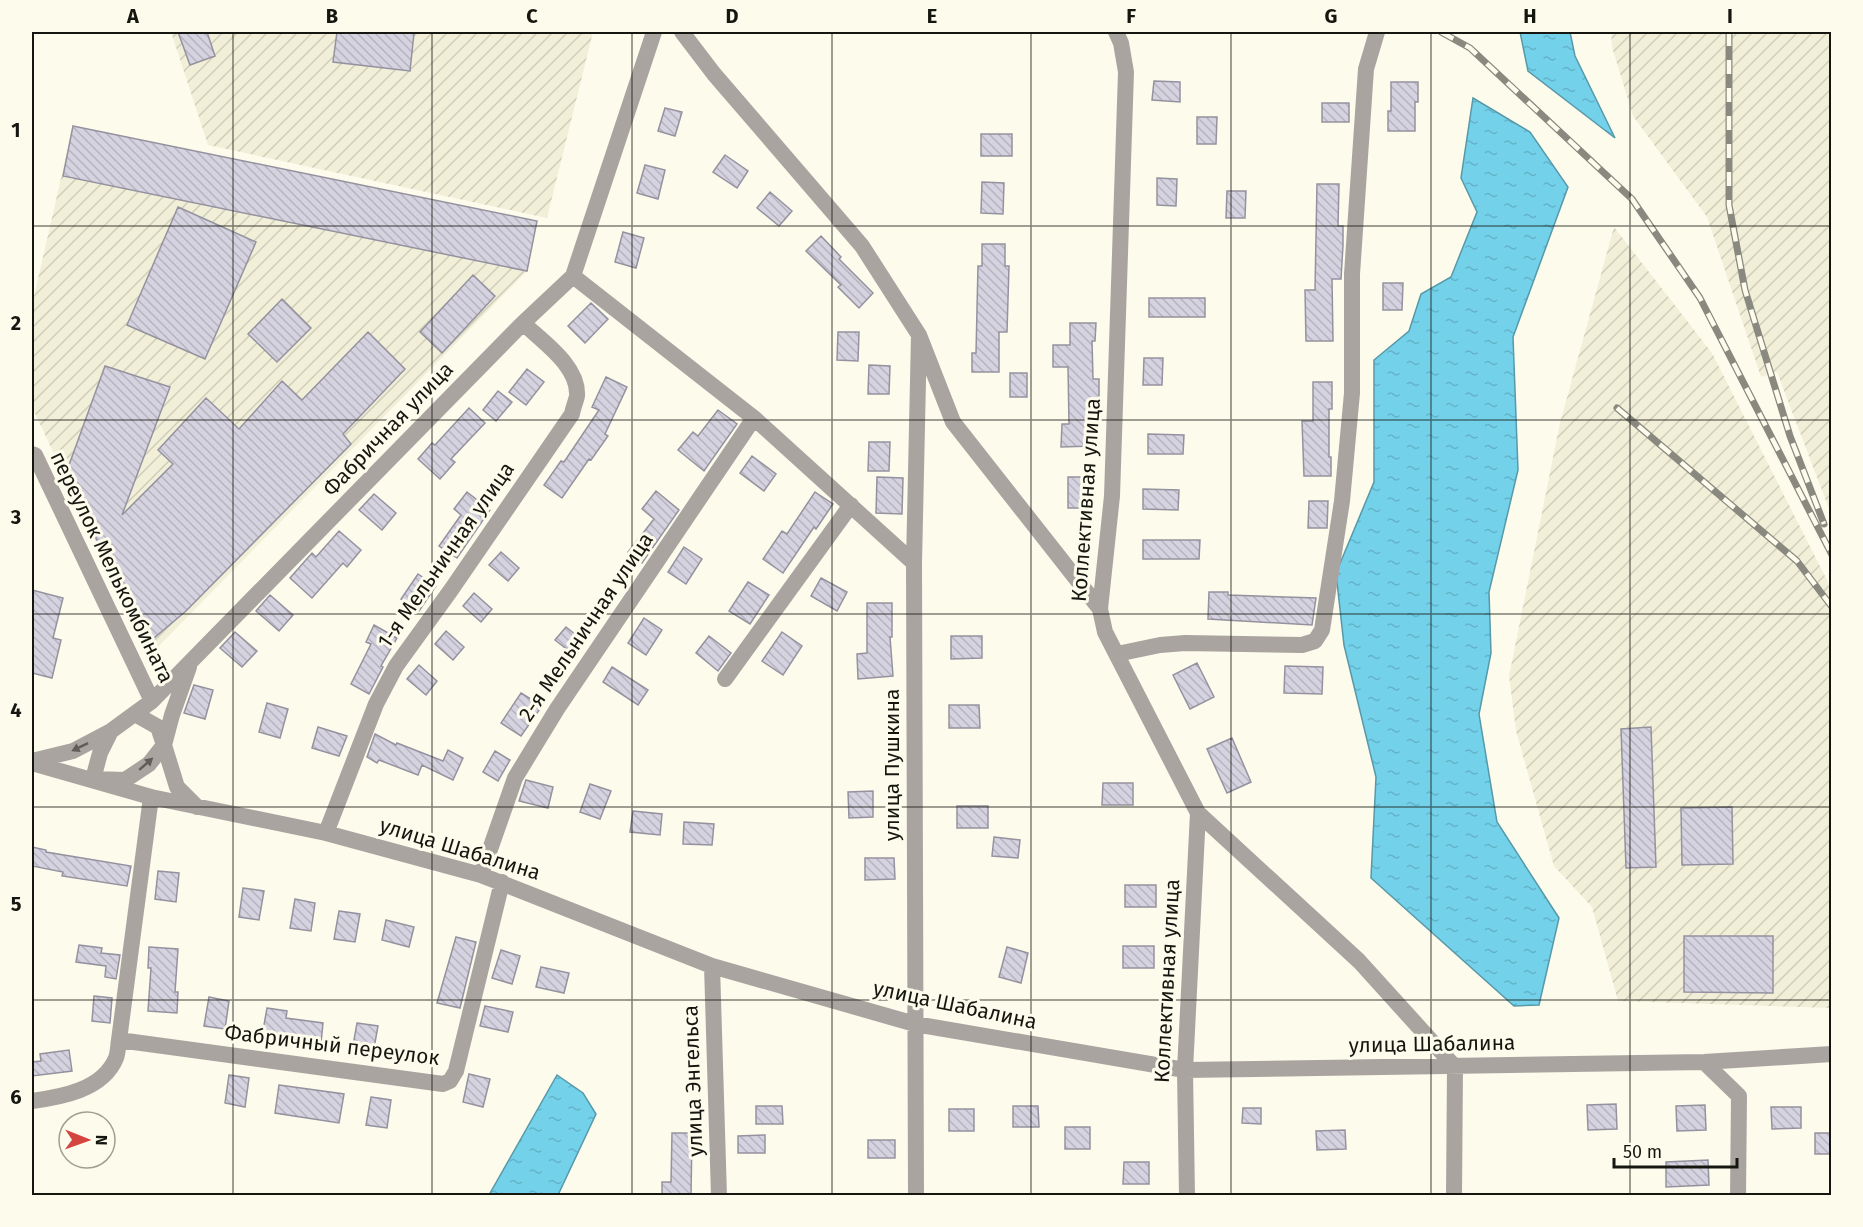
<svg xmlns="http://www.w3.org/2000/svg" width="1863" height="1227" font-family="'Fira Sans',sans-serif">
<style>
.industrial{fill:url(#industrial-furrows)}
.water{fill:url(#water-ripples);stroke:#5799a9;stroke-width:1.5}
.building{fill:url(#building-back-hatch);stroke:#95929f;stroke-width:1.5}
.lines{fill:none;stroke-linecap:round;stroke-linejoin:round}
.minor{stroke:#aaa4a0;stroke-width:16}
.rail-casing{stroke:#8a897f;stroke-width:7}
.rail{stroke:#fdfbec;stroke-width:4.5;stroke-dasharray:14;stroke-linecap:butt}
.oneway{fill:#605d58}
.grid{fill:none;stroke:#161611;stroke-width:1.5;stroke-opacity:0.55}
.labels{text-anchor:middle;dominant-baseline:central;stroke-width:6;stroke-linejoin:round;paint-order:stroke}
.street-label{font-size:21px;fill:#161611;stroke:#fdfbec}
.neatline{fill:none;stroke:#161611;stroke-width:2}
.grid-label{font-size:20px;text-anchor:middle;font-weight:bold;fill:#161611}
</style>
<defs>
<pattern id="industrial-furrows" width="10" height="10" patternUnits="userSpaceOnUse" patternTransform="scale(1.5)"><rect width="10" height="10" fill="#f2efd9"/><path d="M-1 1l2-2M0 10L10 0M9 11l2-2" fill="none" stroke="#cfccb9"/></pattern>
<pattern id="water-ripples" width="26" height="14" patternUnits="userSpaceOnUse" patternTransform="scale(1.5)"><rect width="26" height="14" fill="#73d1ea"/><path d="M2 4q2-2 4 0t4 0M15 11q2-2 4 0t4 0" fill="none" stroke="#63b3c8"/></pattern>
<pattern id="building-back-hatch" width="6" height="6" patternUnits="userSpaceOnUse" patternTransform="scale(1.5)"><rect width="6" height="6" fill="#d6d3e1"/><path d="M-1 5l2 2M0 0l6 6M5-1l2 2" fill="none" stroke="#b7b4c0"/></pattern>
</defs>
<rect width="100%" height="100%" fill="#fdfbec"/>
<path class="industrial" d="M171,32H593L547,218L208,145Z
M1611,32H1831V514L1777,372L1761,377L1707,217L1633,116L1612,47Z
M73,126L537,221L527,271L149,656L32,407V305Z
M1614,227L1712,353L1831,588V1008L1618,1001L1592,907L1554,866L1516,731L1509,676L1560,423Z"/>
<path class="water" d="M1520,32H1570L1575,56L1615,138L1528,71Z
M1473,98L1530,132L1568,187L1513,337L1518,470L1489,592L1491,653L1479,714L1497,822L1559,918L1539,1005L1514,1006L1371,878L1376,777L1344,645L1336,573L1374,482V360L1409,331L1421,294L1451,277L1477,212L1461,178Z
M557,1075L583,1093L596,1114L558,1195H489Z"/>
<path class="building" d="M178,32H207L215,56L190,65Z
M337,32L414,33L410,71L333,62Z
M1154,81L1180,82V102L1152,100Z
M1391,82H1418V102H1415V131H1388V111H1391Z
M1322,103H1349V122H1322Z
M665,108L682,112L675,136L658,131Z
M1197,117H1217L1216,144H1197Z
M73,126L537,221L527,271L63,176Z
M981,134H1012V156H981Z
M725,155L748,171L737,188L713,172Z
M645,165L665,170L658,199L637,193Z
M1157,178L1177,179L1176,206L1157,205Z
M982,182L1004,183L1003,214L981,213Z
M1317,184H1339L1338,226H1343V245L1341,279H1332L1333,341H1306L1305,290H1315Z
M1227,191H1246L1245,218H1226Z
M770,192L792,211L779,226L757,208Z
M178,207L256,242L205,359L127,325Z
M623,232L644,238L636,268L615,262Z
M821,236L841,257L839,259L873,293L859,308L838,287L841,285L806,251Z
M982,244H1005V266H1009L1007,332H999V372H972V353H976L978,266H982Z
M473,275L495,296L442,353L420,332Z
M1383,283H1403L1402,310H1383Z
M1149,298H1205V317H1149Z
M282,299L311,328L277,362L248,334Z
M591,303L608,319L585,343L568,326Z
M1070,323H1096L1095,341H1092L1093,379H1099V401H1092V446L1061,447L1062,424H1069L1068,367H1053V345H1070Z
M368,332L405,369L343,434L351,444L186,611L148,643L65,476L105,366L170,387L122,515L173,464L158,450L206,398L239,429L282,381L302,400Z
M838,332H859L858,361L837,360Z
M1144,358H1163L1162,385H1143Z
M869,365L890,366L889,394H868Z
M527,369L544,382L526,405L509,392Z
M1010,373H1027V397H1010Z
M606,377L627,387L605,434L608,436L591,460L589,459L562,498L544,485L561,461L564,462L599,410L592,407Z
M1313,382H1332V409H1329V457H1331V476H1304L1302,421H1313Z
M498,391L512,402L496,421L483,410Z
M469,408L485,423L451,459L455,462L440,479L418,459L432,443L435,445Z
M718,410L737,424L704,471L678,450L693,432L698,436Z
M1148,434L1184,435L1183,454H1148Z
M869,442H890L889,471H868Z
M752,456L776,474L764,491L740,473Z
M877,477L903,478L902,514L876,513Z
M1068,477H1090V508H1068Z
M1143,489L1179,490L1178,510L1143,509Z
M656,491L679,510L642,563L628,552L654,519L642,509Z
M467,492L490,510L457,558L439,546L461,515L454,509Z
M815,492L833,504L816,529L814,527L783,573L763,559L782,531L787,534Z
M374,494L396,513L382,530L359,510Z
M1309,501H1328L1327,528H1308Z
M339,531L361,550L347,567L343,563L312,598L290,578L312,553L316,557Z
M1143,540H1200L1199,559H1143Z
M684,547L702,559L686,584L668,572Z
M501,552L519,568L508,581L489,565Z
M418,574L436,586L419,611L401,599Z
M821,578L847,592L837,611L811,596Z
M748,582L769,595L750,624L729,611Z
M32,590L63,598L53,638L61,640L52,678L32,673Z
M1209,592H1228V595L1316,598L1312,625L1208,619Z
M474,593L492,609L481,622L463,606Z
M270,595L293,615L279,631L256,611Z
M867,603H892V637H890L893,676L858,679L857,654L867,653Z
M644,618L662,630L646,655L628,643Z
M374,625L397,638L381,666L383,667L369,694L351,684L371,644L366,642Z
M566,627L585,642L574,655L555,640Z
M446,631L464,647L453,660L435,644Z
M235,632L257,651L242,667L220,648Z
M782,632L802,646L783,675L762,661Z
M709,636L731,653L718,671L696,653Z
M951,636H982V658L951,659Z
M1197,663L1214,697L1190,709L1173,675Z
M419,665L437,681L426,695L407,679Z
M1285,666L1323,667L1322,694L1284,693Z
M612,667L648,690L638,705L603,682Z
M194,685L213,690L205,719L184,713Z
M521,693L542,706L521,736L501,723Z
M267,703L288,709L280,738L259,732Z
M949,705H979L980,728H949Z
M318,727L347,736L339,756L312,748Z
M1651,727L1656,867L1626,868L1621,729Z
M375,734L396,745L397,743L443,761L448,750L463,758L453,780L422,765L418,775L379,760L377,763L367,757Z
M1232,738L1251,782L1227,793L1207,749Z
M495,751L510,760L498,781L483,772Z
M526,780L553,787L548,808L519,801Z
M1103,783H1133V805H1102Z
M590,784L611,791L600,819L580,812Z
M873,791V817L849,818L848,792Z
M957,806H988V828H957Z
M1732,807L1733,864L1682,865L1681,808Z
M633,811L662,814L660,835L630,832Z
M684,822L714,824L712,845L683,844Z
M994,837L1020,840L1018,858L992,856Z
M32,847L46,850V852L131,866L127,886L62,876L63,872L32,866Z
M865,858H894L895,879L865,880Z
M158,871L179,873L176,902L155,899Z
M1125,885H1156V907H1125Z
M243,888L264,891L259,920L239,917Z
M295,899L315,903L311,931L290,928Z
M339,911L360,914L355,942L334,939Z
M386,920L414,927L409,947L382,940Z
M1684,936H1773V993L1684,992Z
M456,937L476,942L460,1008L437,1003Z
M79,945L102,948L101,953L120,955L116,979L105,977L106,966L76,962Z
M1123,946H1154V968H1123Z
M149,947L178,949L175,992H178L177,1013L148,1011L151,968H148Z
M1007,947L1028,953L1021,983L999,977Z
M501,950L520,956L512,984L492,978Z
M541,967L569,973L564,993L536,987Z
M94,996L112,998L110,1023L92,1021Z
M209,997L229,1001L225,1029L204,1026Z
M485,1006L513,1012L508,1032L480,1026Z
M267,1008L287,1011L286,1018L323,1023L321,1043L262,1036Z
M357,1023L378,1026L373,1054L352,1051Z
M69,1050L72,1071L32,1076V1062L41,1061L40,1054Z
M469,1074L490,1079L483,1107L463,1102Z
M229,1075L249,1078L245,1107L225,1103Z
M279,1085L344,1094L339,1123L275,1113Z
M371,1097L391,1100L387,1128L366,1125Z
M1616,1104L1617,1129L1588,1130L1587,1105Z
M1705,1105L1706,1130L1677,1131L1676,1106Z
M756,1106H782L783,1124H756Z
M1013,1106H1038L1039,1127H1013Z
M1771,1107H1801V1128L1772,1129Z
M1243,1108H1261V1124L1242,1123Z
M949,1109H974V1131H949Z
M1065,1127H1090V1149H1065Z
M1345,1130L1346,1149L1317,1150L1316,1131Z
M672,1133H692L691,1196H662V1182H671Z
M1815,1133H1832V1154H1815Z
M765,1135V1153H738V1136Z
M868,1140H895V1158H868Z
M1708,1160L1709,1185L1666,1187V1162Z
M1124,1162H1149V1184H1123Z"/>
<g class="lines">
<path class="minor" d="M682,32L714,74L862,246L919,335L953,422L1100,609
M1116,32L1121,43L1126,72L1112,496L1100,609L1105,632L1198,813L1185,1070L1187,1196
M573,276L754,418L914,563
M32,454L35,455L152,701
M1117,654L1160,645L1185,643L1302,645L1315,641L1322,630L1342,501L1352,393V274L1366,69L1377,32
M189,667L172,715L164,745L177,787L197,807
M725,679L851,505
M111,731L100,753L93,779L125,780L149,764L164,745L158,727L135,714
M32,761L73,751L111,731L152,701L523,323L573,276L654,32
M32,763L151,797L326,833L481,875L712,966L915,1024L1185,1070L1704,1062L1832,1054
M1198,813L1359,961L1455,1067L1454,1196
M326,833L376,704L396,666L451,590L572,414C573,408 576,401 577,396C579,366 543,342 523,323
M481,875L515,778L557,709L754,418
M712,966L719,1196
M119,1040L151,797
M1704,1062L1739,1096L1738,1196
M32,1101C61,1097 103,1090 116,1058C118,1053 118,1046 119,1040L443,1084L450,1081L456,1071L502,882
M916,1196L914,563L919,335"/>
<g class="rail-casing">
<path id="rail" d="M1441,32L1470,48L1632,199L1700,298L1832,555
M1729,32V205L1745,290L1790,436L1824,524
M1617,408L1797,561L1832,607"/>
</g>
<use href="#rail" class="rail"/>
</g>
<defs><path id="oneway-solid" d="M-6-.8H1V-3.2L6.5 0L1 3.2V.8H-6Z" transform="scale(1.5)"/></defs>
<g class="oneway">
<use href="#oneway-solid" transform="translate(80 747) rotate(154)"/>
<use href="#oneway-solid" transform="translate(146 764) rotate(-41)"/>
</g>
<path class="grid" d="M233,32V1196M432,32V1196M632,32V1196M832,32V1196M1031,32V1196M1231,32V1196M1431,32V1196M1630,32V1196M32,226H1832M32,420H1832M32,614H1832M32,807H1832M32,1000H1832"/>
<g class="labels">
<g class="street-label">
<text transform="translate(388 429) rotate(-46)">Фабричная улица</text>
<text transform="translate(1086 500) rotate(-86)">Коллективная улица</text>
<text transform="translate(446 555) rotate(-55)">1-я Мельничная улица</text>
<text transform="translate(112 567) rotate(64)">переулок Мелькомбината</text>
<text transform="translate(586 627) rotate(-56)">2-я Мельничная улица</text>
<text transform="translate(892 765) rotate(-90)">улица Пушкина</text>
<text transform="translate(460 849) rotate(17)">улица Шабалина</text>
<text transform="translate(1167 981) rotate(-87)">Коллективная улица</text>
<text transform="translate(955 1005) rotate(12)">улица Шабалина</text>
<text transform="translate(1432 1044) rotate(-1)">улица Шабалина</text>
<text transform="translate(332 1045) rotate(7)">Фабричный переулок</text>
<text transform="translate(693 1081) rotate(-92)">улица Энгельса</text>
</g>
</g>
<rect width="1863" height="1227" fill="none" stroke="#fdfbec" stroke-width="66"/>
<g transform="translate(87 1140) rotate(91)"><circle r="28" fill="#fdfbec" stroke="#a19f94" stroke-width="1.5"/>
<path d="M0-4.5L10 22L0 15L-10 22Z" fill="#d44540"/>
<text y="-9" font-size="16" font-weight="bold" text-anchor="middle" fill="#161611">N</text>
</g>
<path d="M1614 1158v9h123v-9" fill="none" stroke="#161611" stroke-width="3"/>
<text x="1623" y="1158" font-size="18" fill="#161611" stroke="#fdfbec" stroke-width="4.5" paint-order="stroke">50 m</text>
<rect x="33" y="33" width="1797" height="1161" class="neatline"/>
<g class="grid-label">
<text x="133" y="23">A</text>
<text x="332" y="23">B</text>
<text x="532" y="23">C</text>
<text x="732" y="23">D</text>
<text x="932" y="23">E</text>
<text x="1131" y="23">F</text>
<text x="1331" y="23">G</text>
<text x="1530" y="23">H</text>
<text x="1730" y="23">I</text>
<text x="16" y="137">1</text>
<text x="16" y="330">2</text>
<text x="16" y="524">3</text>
<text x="16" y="717">4</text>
<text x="16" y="911">5</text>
<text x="16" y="1104">6</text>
</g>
</svg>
